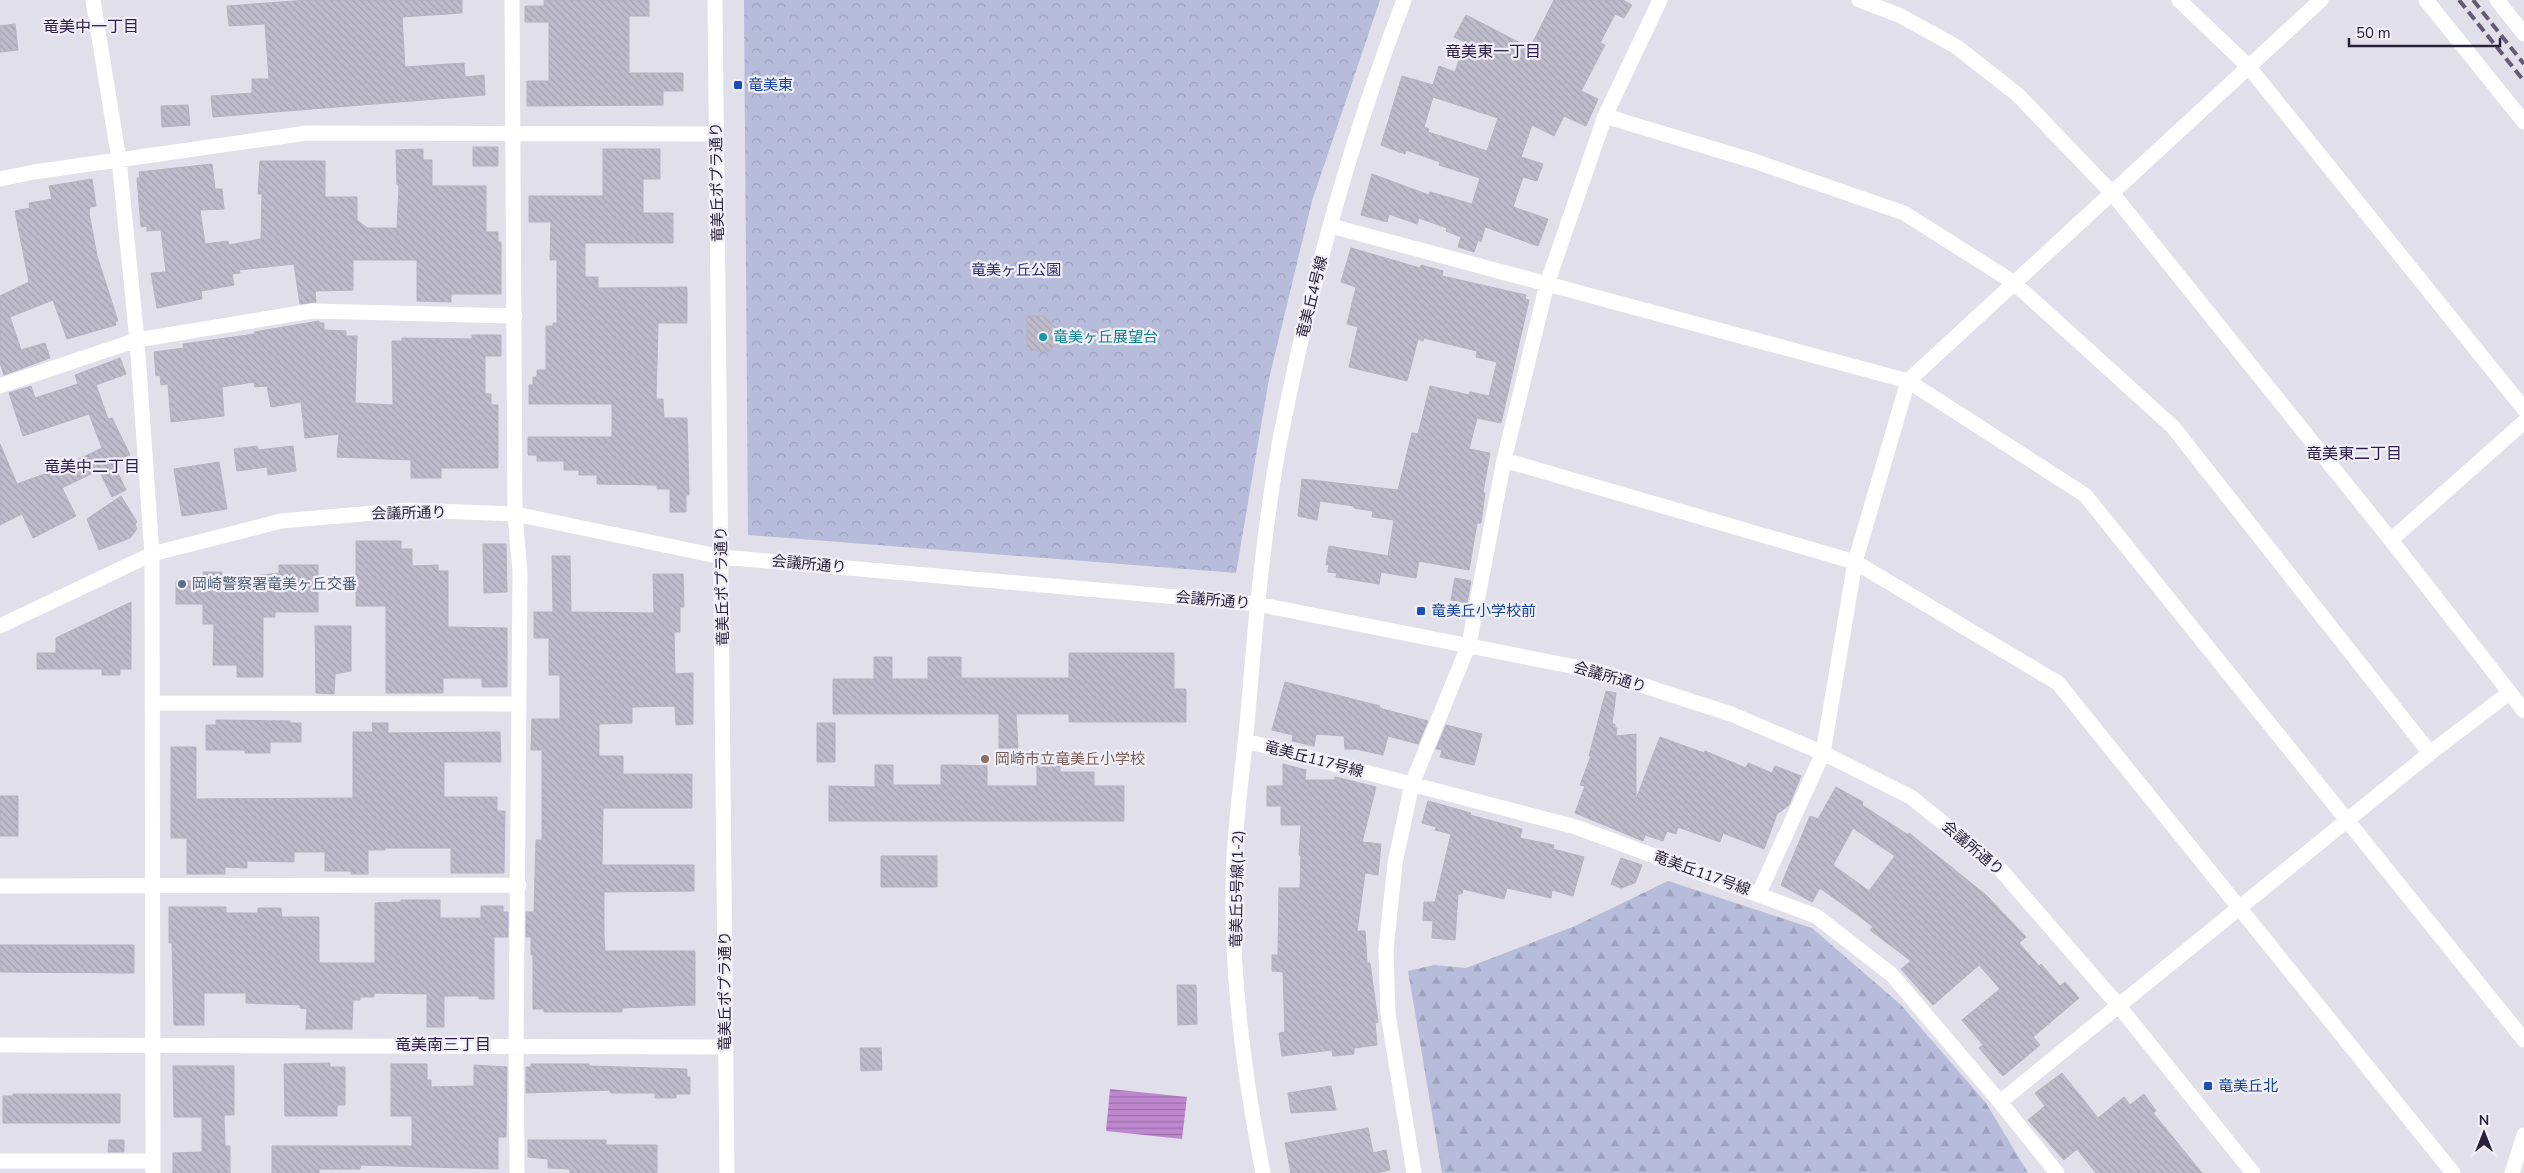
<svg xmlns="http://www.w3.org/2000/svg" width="2524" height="1173" font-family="'Nunito Sans','Noto Sans JP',sans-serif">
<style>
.forest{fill:url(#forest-firs)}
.park{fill:url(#park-crowns)}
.water{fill:url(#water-rules)}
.building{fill:url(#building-back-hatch);stroke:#b5b2c3;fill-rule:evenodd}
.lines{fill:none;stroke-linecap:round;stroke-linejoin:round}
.minor{stroke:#fff;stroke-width:15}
.rail{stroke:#645a76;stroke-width:4;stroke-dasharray:10 5;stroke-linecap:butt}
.transit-dot{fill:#1a4fb4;stroke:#f0eff7;stroke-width:2}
.culture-dot{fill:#0f9aa8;stroke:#f0eff7;stroke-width:2}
.service-dot{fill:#5c6f8a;stroke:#f0eff7;stroke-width:2}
.education-dot{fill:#8d6e63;stroke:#f0eff7;stroke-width:2}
.labels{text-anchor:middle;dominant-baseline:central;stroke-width:4.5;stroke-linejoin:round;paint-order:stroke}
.transit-label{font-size:15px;fill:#164399;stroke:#f0eff7;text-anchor:start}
.street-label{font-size:15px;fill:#29203a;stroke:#f0eff7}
.park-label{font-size:15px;fill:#2c2b70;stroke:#f0eff7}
.culture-label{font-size:15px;fill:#0d838f;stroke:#f0eff7;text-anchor:start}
.service-label{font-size:15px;fill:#4e5e75;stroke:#f0eff7;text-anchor:start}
.education-label{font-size:15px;fill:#785e54;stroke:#f0eff7;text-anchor:start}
.neighbourhood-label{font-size:16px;fill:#2e1d4b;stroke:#f0eff7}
</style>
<defs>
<pattern id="forest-firs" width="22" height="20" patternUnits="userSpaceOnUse" patternTransform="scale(1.25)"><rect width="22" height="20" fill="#b8bcdb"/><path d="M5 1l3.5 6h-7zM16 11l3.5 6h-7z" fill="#9ea1bd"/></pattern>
<pattern id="park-crowns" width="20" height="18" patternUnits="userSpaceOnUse" patternTransform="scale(1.25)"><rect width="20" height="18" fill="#b8bcdb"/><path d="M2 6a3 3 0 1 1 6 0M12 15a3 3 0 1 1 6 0" fill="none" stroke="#9ea1bd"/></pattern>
<pattern id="water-rules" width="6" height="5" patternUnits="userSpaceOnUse" patternTransform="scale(1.25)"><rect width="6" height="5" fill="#bf87cf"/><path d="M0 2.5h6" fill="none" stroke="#9b6ea9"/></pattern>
<pattern id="building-back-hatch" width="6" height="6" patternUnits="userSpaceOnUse" patternTransform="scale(1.25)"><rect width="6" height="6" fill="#bebbcb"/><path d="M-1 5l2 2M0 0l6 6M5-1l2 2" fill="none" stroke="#a3a0af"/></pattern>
</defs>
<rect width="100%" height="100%" fill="#e1dfea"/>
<path class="forest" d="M1668,881L1812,928L1901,1005L1986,1103L2028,1173H1442L1408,971L1434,965L1466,968L1575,926Z"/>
<path class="park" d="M744,0H1380L1312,201L1269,379L1236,573L748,535Z"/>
<path class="water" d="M1110,1089L1187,1097L1182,1139L1106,1131Z"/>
<path class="building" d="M307,0H462V13L402,17L405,67L464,63L465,77L484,75L485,95L213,117L211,96L252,93V79H269L265,24L229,26L227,6Z
M544,0H649V16H629V73H683V91H663V105L527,106V81H549V22H525V6H544Z
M1554,0H1623L1632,5L1624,18L1615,14L1600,43L1605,45L1581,91L1598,99L1586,126L1564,116L1554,136L1532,125L1521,157L1543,164L1537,181L1523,177L1513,207L1548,219L1538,246L1485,227L1481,242L1478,240L1474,252L1458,247L1461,237L1446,231L1447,228L1419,218L1417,224L1389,214L1387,222L1361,215L1372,174L1429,195L1430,192L1472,204L1480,178L1439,165L1440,162L1406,150L1405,154L1381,145L1402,76L1433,85L1439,66L1455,72L1465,42L1454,37L1466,15L1530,48ZM1433,97L1498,118L1487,151L1428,132L1429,129L1424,127Z
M15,24L18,50L0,52V26Z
M188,105L190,125L162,127L161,106Z
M473,147H498V166H473Z
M423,149V160H432V186H486V232H498V242H501V294H451V302L417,301V260H353V290L315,291L316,302L300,304L294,264L239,270L240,273L232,274L234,285L201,291L202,299L157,308L151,273L166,272L161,230L147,231V226L141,227L137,178H140L139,172L212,164L215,189H222L224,209L200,210L205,244L228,241L229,245L261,239L262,194H258L260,161H325V197H357V220L367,228H397L399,185H397L396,150Z
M603,149H660V179H643V213H673V243H585V277H598V288L687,287V323H658L656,399H663L664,418H687L689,495H686V512H670V489H657V485L597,484V475H579V470H564V461H537V455H528V437H612V404H529V385H533V377H537V370H546V326H553V323H557V260H550L551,222H529V196H603Z
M92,179L96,206L90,207L89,213L97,256L118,321L115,322L116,325L67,339L53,300L10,317L21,350L45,343L50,358L4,375L0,363V296L29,282L15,211L30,208L29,203L52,199L49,186Z
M1351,248L1420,268L1421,265L1443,271L1442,276L1526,295L1525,299L1529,300L1501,423L1477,418L1469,449L1490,453L1483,492L1485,493L1481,523H1477L1469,570L1419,561L1416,578L1381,572L1379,584L1336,577L1337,573L1328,572L1329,564L1326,565L1329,546L1388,556L1394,520L1372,517L1373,511L1354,508V506L1320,501L1317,520L1298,516L1302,479L1398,490L1412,433L1418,434L1430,386L1469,395L1470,392L1489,396L1497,362L1476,357L1477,351L1424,338L1423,341L1418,339L1407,381L1349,367L1358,327L1347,324L1356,287L1341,282Z
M1027,316H1044L1059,331V342L1048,352L1027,350Z
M319,321V323H324V330L346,331V336H357L355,403L393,405L392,341H402V338L472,339V335H501V356H485V394H491V405H498V468H441V478H411V460L337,457L339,434L305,438L301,402L271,407L267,386L255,387L254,382L222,387L224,416L171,422L168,384L161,385L160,375L156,376L154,352L184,348L183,344L255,334L254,332Z
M120,358L126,374L96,385L108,419L112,418L130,455L113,463L126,490L112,497L99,470L62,488L76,516L33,538L22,514L0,525V444L17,484L58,469L102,448L89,414L23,436L9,393L31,386L35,398L78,384L75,375Z
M257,446L258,450L293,446L296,471L268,475L267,467L237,471L234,449Z
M219,462L227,509L182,516L174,469Z
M121,496L137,522L135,524L137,529L130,538L99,550L87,519Z
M356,541H401V549H412V566L438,565V571H448V627L507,628V687H482V678H443V693H386V606H356Z
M483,544H506L507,592L484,593Z
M552,556H570L571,612L654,613L653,574H683L684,607H680V632H674L675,674L693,673V724L676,725L675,706L632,707V723L599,724V756H623V774H692V808H603L602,865H694V891L604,892V937L605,951H695V1005L622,1008V1012H544V1009H533V955H531V937H526V912H534L536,840H542V750H531L532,719H560V675H549V638H534V612H553Z
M279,565H318V612H275V617H263V677H237V665H213L214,624H203V604H176V581H203V572H222V580H252V576L279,573Z
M1455,578L1471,581L1467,603L1451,600Z
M131,602V669H120V675H102V669H37V653H56V638Z
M315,626H351V671L335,674L334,694L316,693Z
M1069,653H1174V689H1186V722H1069V714H1016L1018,748H999V714H833V679H874V657H892V679H928V657H961V678H1069Z
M1285,682L1380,706L1379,708L1428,721L1418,744L1388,736L1383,755L1356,749H1345L1344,736L1316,734L1314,746L1292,741L1293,735L1272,730Z
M1606,691L1616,693L1612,724H1615V728H1617L1616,736L1636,734V799L1660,737L1704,753L1705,751L1746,768L1748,763L1772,773L1775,766L1801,776L1789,805L1777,814L1764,849L1723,833L1720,842L1678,827L1676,834L1667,831L1663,841L1645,835L1643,841L1575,813L1585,786L1580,785L1591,756H1589Z
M216,720L290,721V723H301V742H270V753H245V750H206V725H216Z
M372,723H388V733L500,732L501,762H444V797H497V811H505L504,873H451V848H385V850H368V874H351V871H325V852H294V862L247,861V868L225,867V874H187V838H171V747H196V799L353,798V732H373Z
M817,723H835V762H817Z
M1446,725L1482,734L1474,765L1440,757L1442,750L1436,749Z
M1037,762H1060V772H1094V786H1124V821H829V786L875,787V765H893V785H941V765H957L987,766V786H1037Z
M1283,764L1306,770L1305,780H1334L1335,777L1376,787L1362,842L1381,844L1378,875L1365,873L1357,931H1365L1367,963H1370L1378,1022L1375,1023L1377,1045L1354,1048V1054L1333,1056L1332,1050L1282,1056L1279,1033L1285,1032L1283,972L1272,971V955H1278L1279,888H1300L1301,856L1299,855L1301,825H1281V806H1267V786H1283Z
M1836,787L1863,802L1862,805L1908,835L1909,833L1986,895L2026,937L2019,943L2039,966L2041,964L2060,986L2065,982L2079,998L2033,1037L2040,1045L2003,1076L1979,1048L1983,1045L1962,1020L2000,989L1979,965L1933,1005L1901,969L1911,961L1870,930L1873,927L1859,916L1820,888L1812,902L1781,885L1810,816L1818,819ZM1853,828L1895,856L1869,891L1833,865Z
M0,796H18V836H0Z
M1428,801L1471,813L1470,815L1522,829L1520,838L1554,845L1553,849L1584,857L1573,896L1552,890L1551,898L1507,888L1504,899L1463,889L1462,894H1458L1455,940L1432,938L1433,921L1423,920L1424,902H1435L1451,834L1435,830L1436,827L1422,823Z
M881,856H937V887H881Z
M1621,858L1642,865L1635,883L1621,888L1611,884Z
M401,900H440V918H481V906H503V912H508V937H494V999H479V996H444V1027H427V994L374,993V997H360V1000H353L352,1029H306L307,1009L300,1008V1005L246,1003V993H204V1025H174L172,943H169V907H226V913H258V908H281L282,917H319V963H375V903L401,902Z
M0,945H134V973L0,972Z
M1177,985H1196L1197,1024L1178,1025Z
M860,1048H881L882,1070L861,1071Z
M330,1063V1067H345V1105H337V1116H285L284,1064Z
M391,1064H427V1080H431V1087L474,1086V1065L507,1067L506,1137H498V1169L361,1165L360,1169H319V1173H272V1146H412V1116H391Z
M531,1064H589V1066L687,1069V1077H690V1094H676V1098H655V1093H611L609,1090L526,1093V1067H531Z
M173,1066H234V1115H224L225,1146H230V1173H173V1153L202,1152V1117H174Z
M2062,1073L2098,1118L2124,1097L2130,1105L2144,1094L2156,1111L2153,1113L2202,1173H2096L2077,1149L2064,1160L2028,1120L2045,1106L2035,1093Z
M1331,1086L1336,1110L1291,1113L1288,1093Z
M13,1094H120V1123H3V1096H13Z
M1368,1128L1373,1153L1386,1150L1390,1170L1375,1173H1291L1285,1143Z
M109,1140H124V1152H108Z
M528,1140H606V1145H657V1173H570V1169L548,1168V1159L528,1157Z"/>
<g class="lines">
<path class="minor" d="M93,0L119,160L137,340L152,554L153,1173
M512,0L515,514L520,573L516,1046L517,1173
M715,0L727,1173
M1859,0L1899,15L1957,47L2018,95L2112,193L2391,540L2524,711
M2179,0L2248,66L2524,409
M2426,0L2524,122
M2497,0L2524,34
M1605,116L1754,161L1904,213L2013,282L2173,427L2430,753
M0,179L34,172L307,133L716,134
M1331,226L1908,381L2085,495L2524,1040
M0,386L137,340L312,311L515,316
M1504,460L1855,562L2058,683L2453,1173
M2391,540L2524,422
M0,626L152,554L281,521L409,510L515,514L722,557L1257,604L1601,672L1731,714L1823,753L1911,797L2000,869L2118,1005L2253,1173
M153,703L518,704
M1246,741L1576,827L1816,916L1892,975L2000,1102L2057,1173
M0,886L519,885
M1759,893L1823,753L1855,562L1908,381L2321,0
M0,1045L725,1047
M2000,1102L2430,753L2509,693
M0,1161H153
M1263,1173C1243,1069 1229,963 1234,857C1237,805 1245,753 1249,701C1256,616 1264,529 1279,445C1308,293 1349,144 1404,0
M1414,1173L1388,1014L1386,950L1395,863L1412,784L1469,644L1504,460L1547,284L1605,116L1660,0
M2512,1173L2524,1135"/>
<path class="rail" d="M2459,0L2524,81
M2473,0L2524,64"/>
</g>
<g class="transit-dot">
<rect x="733" y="80" width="10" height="10" rx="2.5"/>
<rect x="1416" y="606" width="10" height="10" rx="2.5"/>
<rect x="2203" y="1081" width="10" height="10" rx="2.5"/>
</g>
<circle class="culture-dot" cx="1043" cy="337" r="5"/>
<circle class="service-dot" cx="182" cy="584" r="5"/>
<circle class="education-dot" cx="985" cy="759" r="5"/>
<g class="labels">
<g class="transit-label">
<text x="748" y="85">竜美東</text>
<text x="1431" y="611">竜美丘小学校前</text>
<text x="2218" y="1086">竜美丘北</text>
</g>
<g class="street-label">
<text transform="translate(717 182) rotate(-91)">竜美丘ポプラ通り</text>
<text transform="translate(1312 297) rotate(-76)">竜美丘4号線</text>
<text transform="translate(409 513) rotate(-1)">会議所通り</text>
<text transform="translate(809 564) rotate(5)">会議所通り</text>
<text transform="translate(722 586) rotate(-91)">竜美丘ポプラ通り</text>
<text transform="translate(1213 600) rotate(5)">会議所通り</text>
<text transform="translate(1610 677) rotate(16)">会議所通り</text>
<text transform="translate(1314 759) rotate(15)">竜美丘117号線</text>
<text transform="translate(1973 848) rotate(40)">会議所通り</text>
<text transform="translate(1702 873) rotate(20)">竜美丘117号線</text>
<text transform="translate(1237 889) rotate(-89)">竜美丘5号線(1-2)</text>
<text transform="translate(725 991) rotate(-90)">竜美丘ポプラ通り</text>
</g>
<g class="park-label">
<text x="1016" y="270">竜美ヶ丘公園</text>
</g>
<g class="culture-label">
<text x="1053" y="337">竜美ヶ丘展望台</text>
</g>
<g class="service-label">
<text x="192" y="584">岡崎警察署竜美ヶ丘交番</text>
</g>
<g class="education-label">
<text x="995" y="759">岡崎市立竜美丘小学校</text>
</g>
<g class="neighbourhood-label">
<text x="91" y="27">竜美中一丁目</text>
<text x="1493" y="52">竜美東一丁目</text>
<text x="2354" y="454">竜美東二丁目</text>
<text x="92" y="467">竜美中二丁目</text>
<text x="443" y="1045">竜美南三丁目</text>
</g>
</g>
<g transform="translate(2484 1133)" stroke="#f0eff7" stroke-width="4" paint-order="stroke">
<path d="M0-4L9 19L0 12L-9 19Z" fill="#29203a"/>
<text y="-8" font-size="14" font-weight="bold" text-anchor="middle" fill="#29203a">N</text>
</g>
<path d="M2349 38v8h151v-8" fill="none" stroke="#29203a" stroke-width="2.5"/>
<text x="2356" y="38" font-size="15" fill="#29203a" stroke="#f0eff7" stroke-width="4" paint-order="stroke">50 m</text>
</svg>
